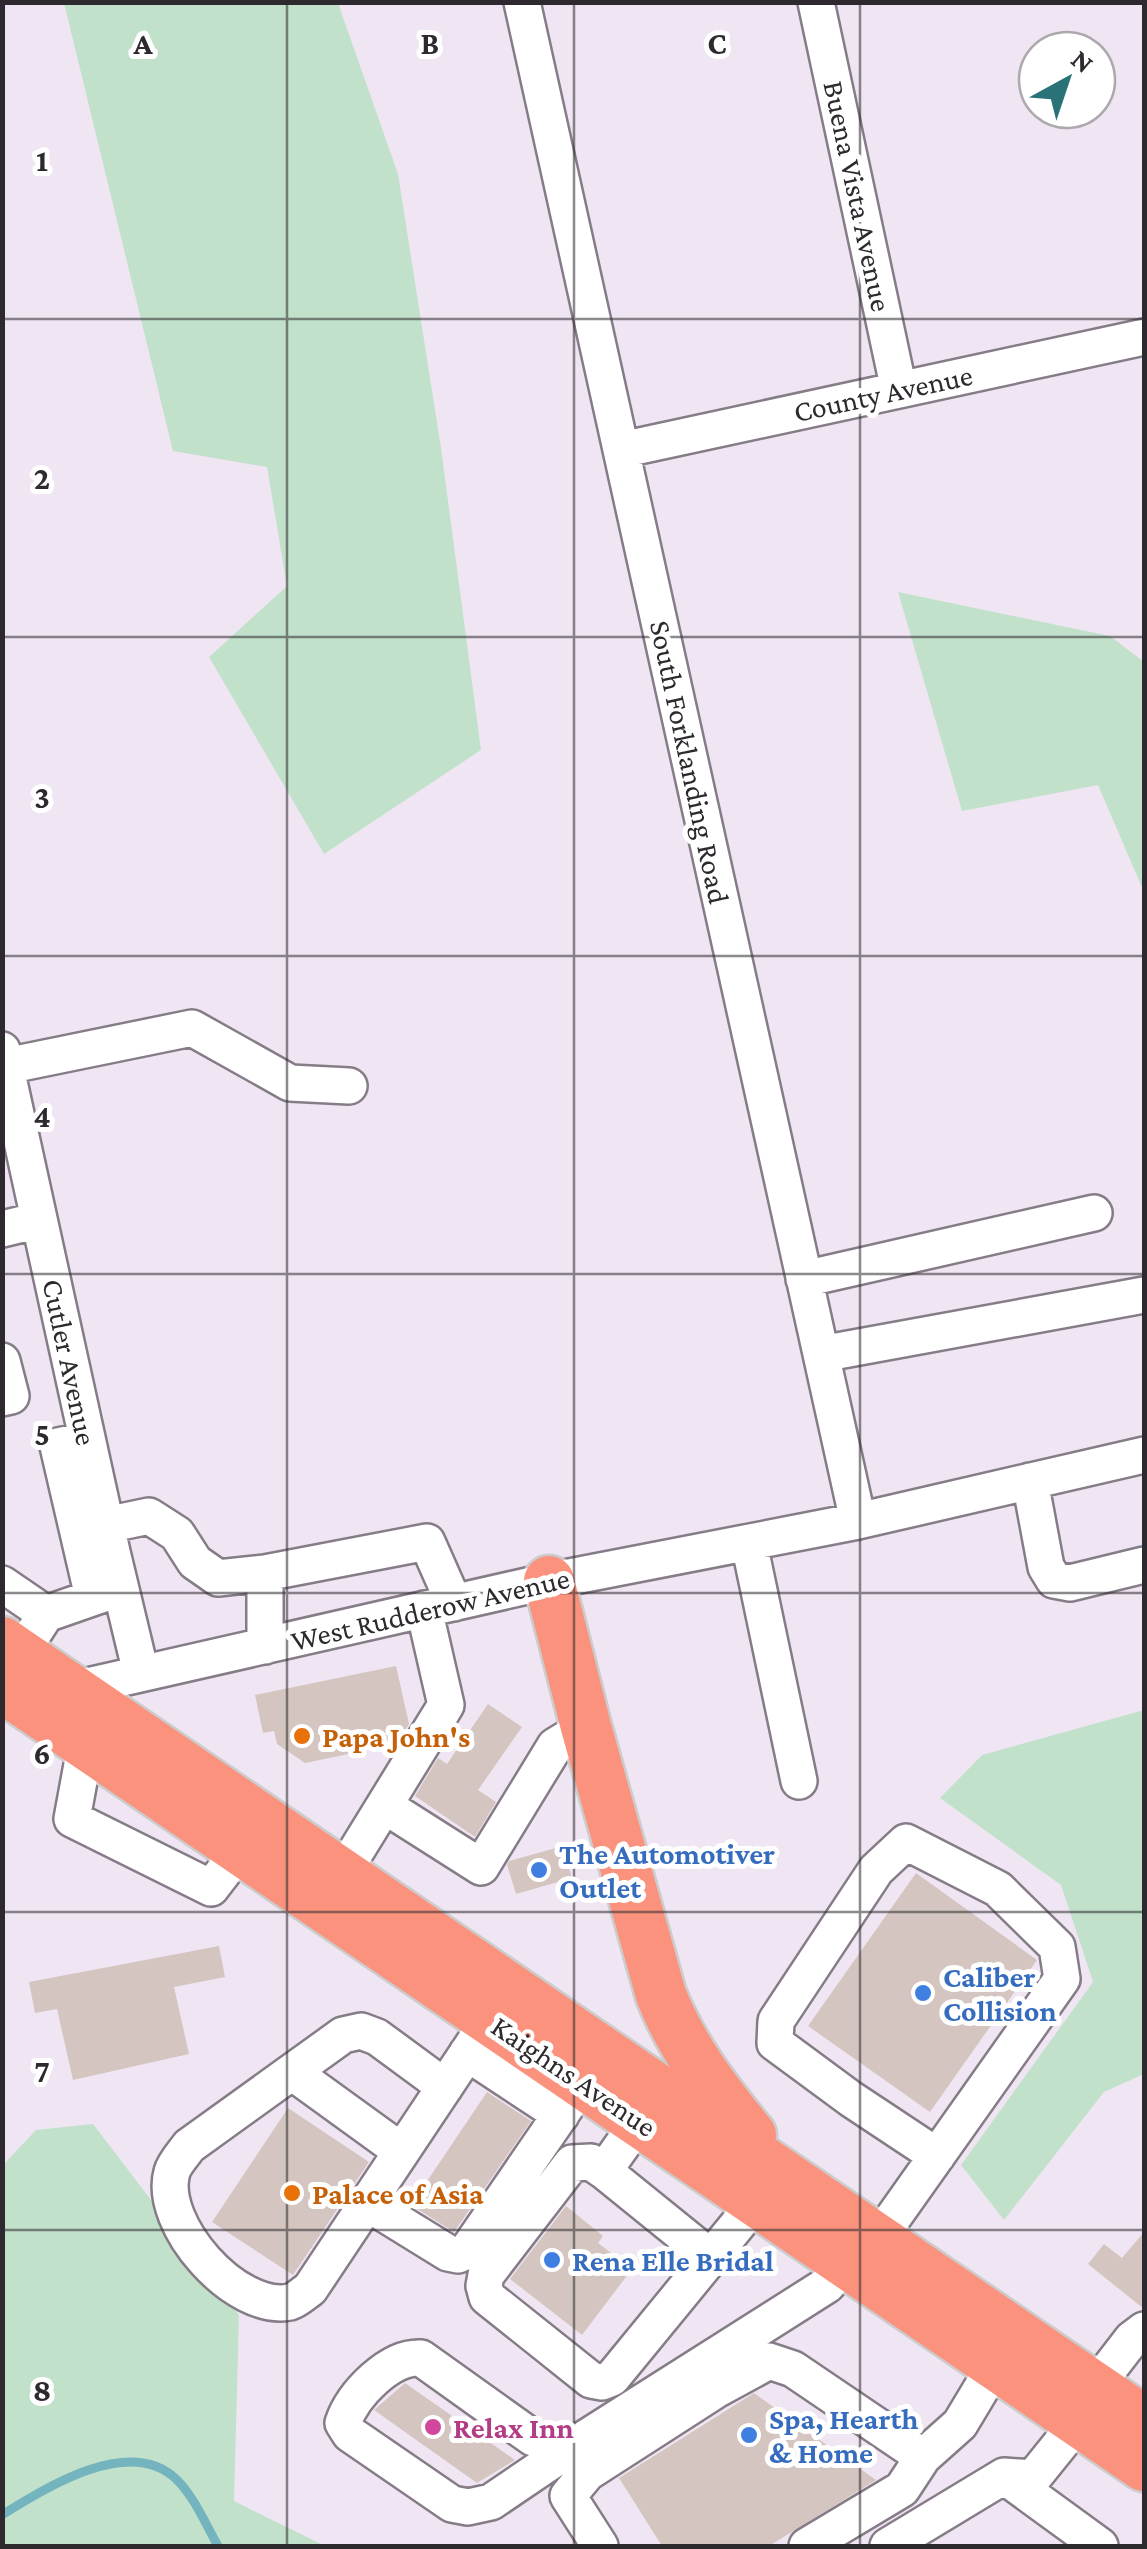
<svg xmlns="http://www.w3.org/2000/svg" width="1147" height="2549" font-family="'Crimson Pro',serif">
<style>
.green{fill:#c2e1cb}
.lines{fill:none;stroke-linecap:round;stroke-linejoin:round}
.stream{stroke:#73b4bf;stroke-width:9}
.building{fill:#d5c5c0}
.minor-casing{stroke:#857c87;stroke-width:40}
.highway-casing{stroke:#cdcccd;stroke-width:55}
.minor{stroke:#fff;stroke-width:35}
.highway{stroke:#fa927e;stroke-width:50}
.grid{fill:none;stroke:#2d292e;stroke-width:2.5;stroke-opacity:0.55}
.food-dot{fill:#e8710a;stroke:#fff;stroke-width:4}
.shop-dot{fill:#3f7fe0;stroke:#fff;stroke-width:4}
.hotel-dot{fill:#d1479c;stroke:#fff;stroke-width:4}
.labels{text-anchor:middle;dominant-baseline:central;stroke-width:10;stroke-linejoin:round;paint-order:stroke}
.street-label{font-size:30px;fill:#2d292e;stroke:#fff}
.food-label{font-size:30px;font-weight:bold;fill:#c56008;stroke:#fff;text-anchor:start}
.shop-label{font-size:30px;font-weight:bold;fill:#366cbe;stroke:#fff;text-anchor:start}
.hotel-label{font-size:30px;font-weight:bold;fill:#b23c85;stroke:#fff;text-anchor:start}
.grid-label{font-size:32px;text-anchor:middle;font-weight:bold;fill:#2d292e;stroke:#fff;stroke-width:10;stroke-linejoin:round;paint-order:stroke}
</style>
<rect width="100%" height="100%" fill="#f0e6f3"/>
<path class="green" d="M64,3H338L398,174L441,448L481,750L324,854L209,657L287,586L267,467L173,451Z
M898,592L1110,636L1144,662V892L1098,785L962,811Z
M1144,1710V2074L1104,2092L1004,2220L961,2165L1093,1982L1061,1885L940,1798L982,1755Z
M93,2124L239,2315L234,2501L325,2546H3L2,2166L36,2130Z"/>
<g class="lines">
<path class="stream" d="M2,2515C46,2487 130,2435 176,2479C194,2496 206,2525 218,2546"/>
</g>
<path class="building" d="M396,1666L409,1724L397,1744L305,1763L277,1744L274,1731L263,1733L255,1695Z
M488,1704L522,1727L478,1790L496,1802L475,1837L415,1796L438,1758L447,1764Z
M563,1846L572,1878L516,1894L507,1865L509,1861Z
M916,1873L1037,1960L930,2112L808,2026Z
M219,1946L225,1977L174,1987L189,2054L73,2080L57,2009L35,2013L29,1982Z
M487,2092L531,2121L454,2232L411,2205Z
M288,2108L369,2162L293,2275L212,2222Z
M566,2206L603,2236L598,2243L632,2269L582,2335L510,2279Z
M1144,2232V2309L1088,2264L1104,2244L1122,2258Z
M405,2383L515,2460L477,2483L374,2410Z
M754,2393L876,2480L769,2546H662L619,2478Z"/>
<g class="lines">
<g class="minor-casing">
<path id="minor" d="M522,2L858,1521
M816,2L899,390
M621,450L1144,337
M2,1050L112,1552L141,1673
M6,1066L192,1028L290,1083L349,1086
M2,1229L39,1220
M804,1279L1094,1213
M821,1354L1144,1295
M2,1361L11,1396L2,1398
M87,1440L58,1446L93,1597
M1030,1481L1046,1567L1054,1580L1070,1583L1144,1565
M106,1525L149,1516L177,1534L195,1562L218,1578L265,1573
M749,1543L799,1781
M2,1584L46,1614
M265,1646V1573L427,1542L454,1603
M20,1654L46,1614L115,1590
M61,1692L549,1581L858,1521L1144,1455
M86,1743L72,1819L211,1888L241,1849
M385,1806L481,1867L555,1746L586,1727
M342,1874L446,1705L424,1609
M467,2053L561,2115
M292,2072L401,2151
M445,2087L377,2037L361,2031L343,2035L189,2146C184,2153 174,2164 172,2172C157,2224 236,2313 290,2302C297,2300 304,2293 310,2289L490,2019
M640,2120L604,2171L591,2162L572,2163L486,2275L484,2286L487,2297L591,2380L602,2382L612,2378L757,2201
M604,2171L709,2256
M367,2203L448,2253L458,2255L467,2251L583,2082
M878,2239L1062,1979L1057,1947L998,1889L906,1842L876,1870L776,2021L775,2043L851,2099L937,2156
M1095,2387L1132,2339L1144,2330
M581,2441L554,2444L533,2438L421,2358C390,2356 353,2394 343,2423L350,2434L452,2504L468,2507L491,2502L581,2441L827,2285L847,2263
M1004,2476L1100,2546
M600,2546L568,2496L587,2473L716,2390L769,2361L793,2369L923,2457
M807,2546L902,2489L923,2457L960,2424L996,2364
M888,2546L1004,2476L1033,2478L1079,2421"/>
</g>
<g class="highway-casing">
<path id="highway" d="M549,1581L586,1727L661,1995C682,2048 715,2091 751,2135
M2,1642L1144,2421
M2,1687L1144,2466"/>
</g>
<use href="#minor" class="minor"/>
<use href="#highway" class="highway"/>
</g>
<path class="grid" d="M287,2V2546M574,2V2546M860,2V2546M2,319H1144M2,637H1144M2,956H1144M2,1274H1144M2,1593H1144M2,1912H1144M2,2230H1144"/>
<g class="food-dot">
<circle cx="302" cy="1736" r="10"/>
<circle cx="292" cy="2193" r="10"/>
</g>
<g class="shop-dot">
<circle cx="539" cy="1870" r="10"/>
<circle cx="923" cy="1993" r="10"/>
<circle cx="552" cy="2260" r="10"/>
<circle cx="749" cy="2435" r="10"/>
</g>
<circle class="hotel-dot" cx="433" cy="2427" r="10"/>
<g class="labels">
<g class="street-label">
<text transform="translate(858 196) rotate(78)">Buena Vista Avenue</text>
<text transform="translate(883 393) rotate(-12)">County Avenue</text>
<text transform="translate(690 762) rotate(78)">South Forklanding Road</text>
<text transform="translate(70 1362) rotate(78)">Cutler Avenue</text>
<text transform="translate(430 1609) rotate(-13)">West Rudderow Avenue</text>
<text transform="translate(574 2076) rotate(34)">Kaighns Avenue</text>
</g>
<g class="food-label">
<text x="322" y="1736">Papa John's</text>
<text x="312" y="2193">Palace of Asia</text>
</g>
<g class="shop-label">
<text x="559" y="1853">The Automotiver<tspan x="559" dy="34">Outlet</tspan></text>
<text x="943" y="1976">Caliber<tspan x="943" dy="34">Collision</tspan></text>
<text x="572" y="2260">Rena Elle Bridal</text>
<text x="769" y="2418">Spa, Hearth<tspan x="769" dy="34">&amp; Home</tspan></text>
</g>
<g class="hotel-label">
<text x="453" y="2427">Relax Inn</text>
</g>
</g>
<g class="grid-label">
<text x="143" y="54">A</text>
<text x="430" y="54">B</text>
<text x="717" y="54">C</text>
<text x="42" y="171">1</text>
<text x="42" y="489">2</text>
<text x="42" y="808">3</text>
<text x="42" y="1127">4</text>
<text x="42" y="1445">5</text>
<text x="42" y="1764">6</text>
<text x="42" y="2082">7</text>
<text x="42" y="2401">8</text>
</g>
<rect width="1147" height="2549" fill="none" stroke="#2d292e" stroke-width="10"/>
<g transform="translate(1067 80) rotate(40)"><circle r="48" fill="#ffffff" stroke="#aba9ab" stroke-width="2.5"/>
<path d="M0-8L18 38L0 25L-18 38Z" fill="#297378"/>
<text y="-15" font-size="28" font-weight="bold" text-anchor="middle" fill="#2d292e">N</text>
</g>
</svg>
